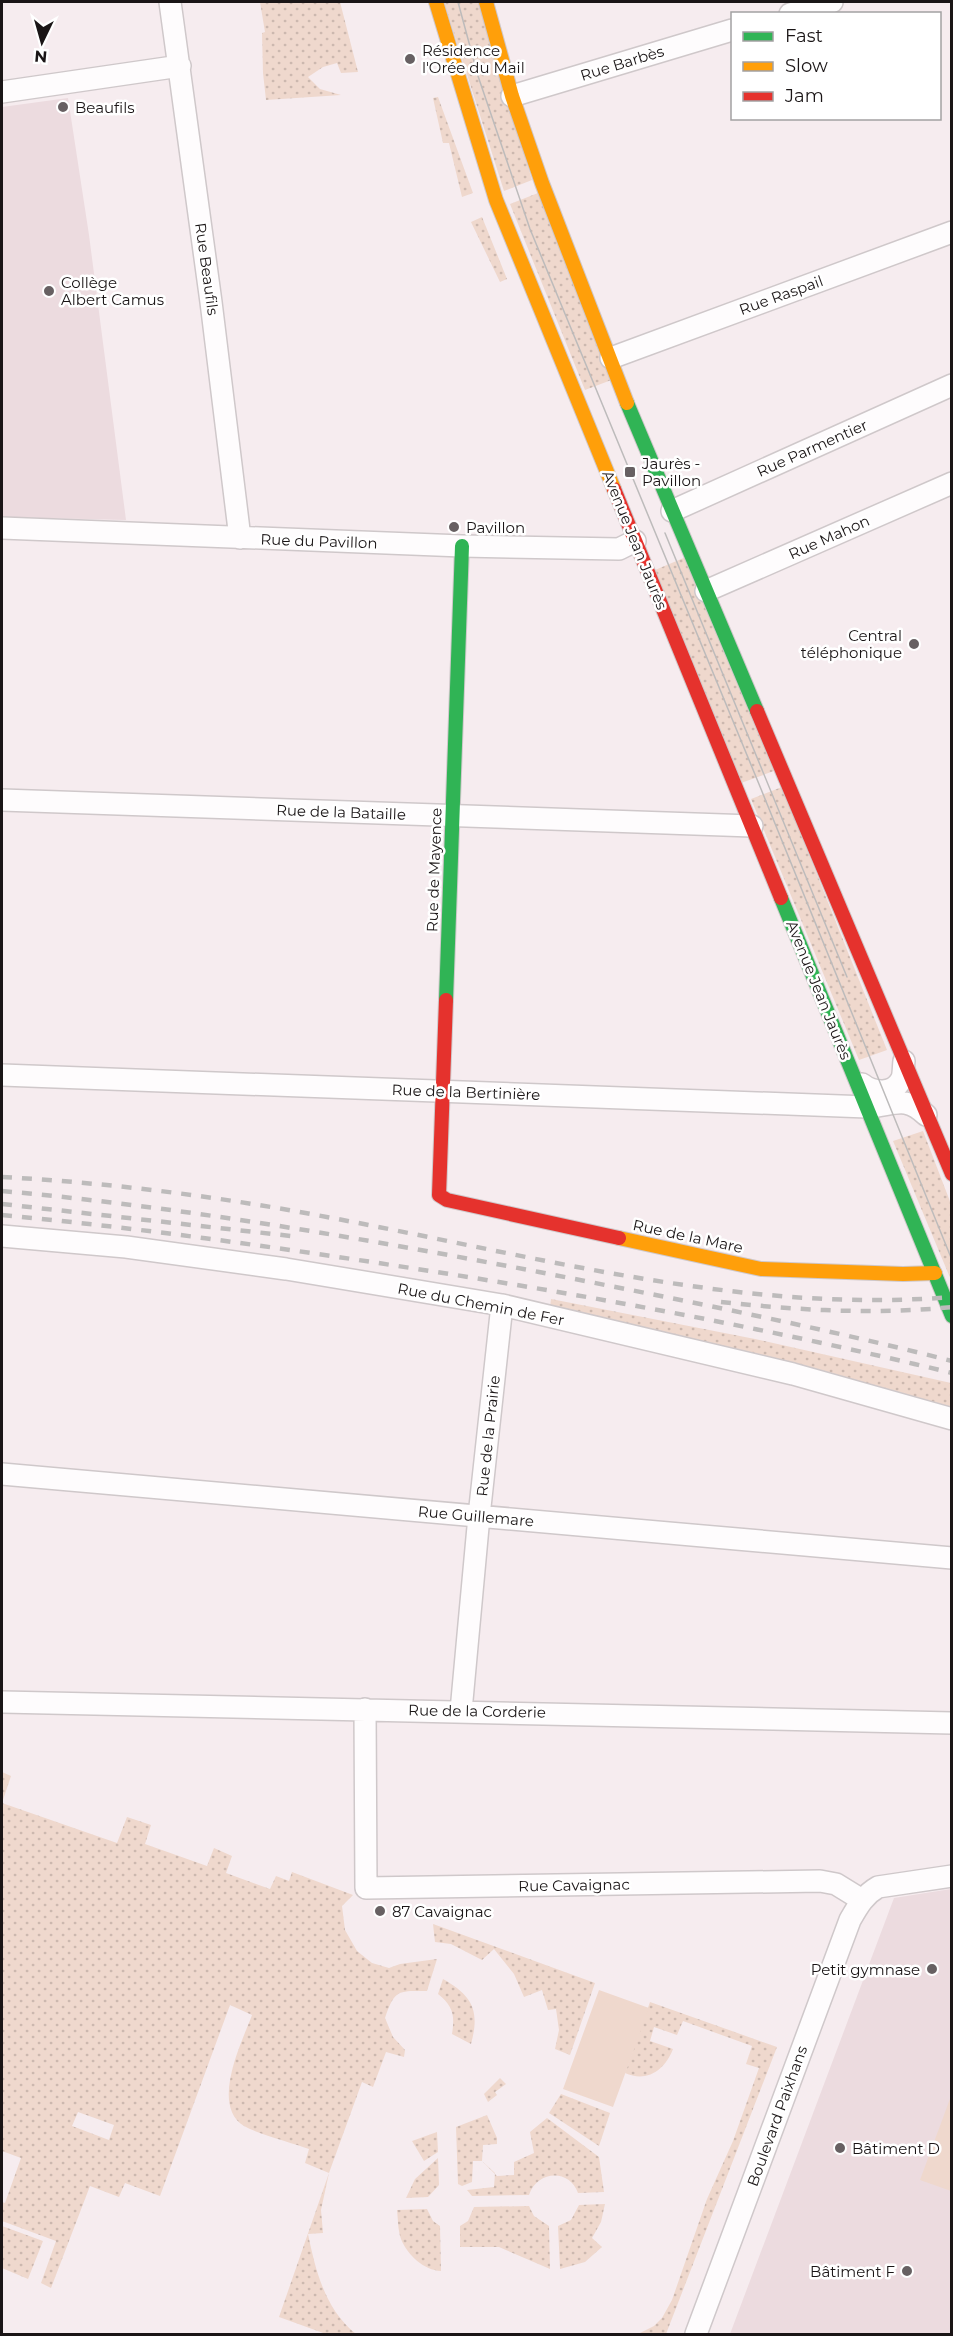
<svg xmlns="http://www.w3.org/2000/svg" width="953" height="2336" font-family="Montserrat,sans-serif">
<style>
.built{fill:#ecdbdf}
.grass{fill:url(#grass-dots);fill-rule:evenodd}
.pitch{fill:#efd8cd}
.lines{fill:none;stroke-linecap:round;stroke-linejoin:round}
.street-casing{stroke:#cfc8ca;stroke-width:24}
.fast-casing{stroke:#cfc8ca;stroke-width:16}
.slow-casing{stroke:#cfc8ca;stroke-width:16}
.jam-casing{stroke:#cfc8ca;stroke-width:16}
.street{stroke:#fefcfd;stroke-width:21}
.fast{stroke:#30b455;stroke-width:14}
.slow{stroke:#ff9f0a;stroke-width:14}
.jam{stroke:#e5322d;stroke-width:14}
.tram{stroke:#bdbbbb;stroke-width:1.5}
.rail{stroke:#bdbbbb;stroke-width:4.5;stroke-dasharray:10 10;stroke-linecap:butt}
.poi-dot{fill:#676062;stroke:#fff;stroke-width:2}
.labels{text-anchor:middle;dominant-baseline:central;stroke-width:5;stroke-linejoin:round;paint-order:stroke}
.poi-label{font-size:15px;fill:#1a1516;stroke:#fff;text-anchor:start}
.street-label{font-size:15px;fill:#1a1516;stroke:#fff}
</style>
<defs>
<pattern id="grass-dots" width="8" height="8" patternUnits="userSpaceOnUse" patternTransform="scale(1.5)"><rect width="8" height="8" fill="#efd8cd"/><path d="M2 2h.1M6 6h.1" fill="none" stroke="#ccb8af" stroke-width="1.8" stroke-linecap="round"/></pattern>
</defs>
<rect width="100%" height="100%" fill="#f6ecef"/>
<path class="built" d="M68,98L89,235L126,520L2,517V107Z
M951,1889V2334H730L894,1898Z"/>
<path class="grass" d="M260,2H340L358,72L341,73L337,63L323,67L308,77L320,89L341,95L266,100L263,73L262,33L265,32Z
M444,2H479L532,180L504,191Z
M438,97L473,193L462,197L449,143H443L433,98Z
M538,193L614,379L585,390L510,204Z
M482,217L507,279L500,282L471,222Z
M686,557L774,771L741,783L655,570Z
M782,787L887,1050L859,1060L751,799Z
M923,1131L951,1204V1280L893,1141Z
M551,1299L755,1339L951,1383V1407L550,1307Z
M2,1772L11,1776L2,1803L117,1843L127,1817L151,1825L145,1844L207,1866L214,1848L232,1856L226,1873L270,1889L276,1876L289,1881L292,1872L353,1895L342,1906L345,1930L357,1951L372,1963L389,1968L400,1964L437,1959L427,1991C398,1991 395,1989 385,2018L393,2037L405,2050L404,2057L386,2052L373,2087L362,2082L329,2173L321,2210L323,2233L308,2234C316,2272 325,2309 356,2334H326L279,2317L329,2173L305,2163L309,2149C293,2143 258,2134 244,2126C210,2105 242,2042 252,2015L230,2005L160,2196L125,2183L119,2197L90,2186L51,2288L41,2283L56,2241L2,2221V2202L5,2203L21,2158L2,2151ZM78,2112L114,2125L109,2140L72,2126Z
M433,1924L595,1983L570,2055L555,2049L559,2030L556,2009L548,2010L542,1990L524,1997L514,1974L494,1949L482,1960L451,1944L435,1942Z
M443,1979C473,1996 480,2011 471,2044L452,2034C455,2015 453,2006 438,1994Z
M650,2002L777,2047L666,2334H638L654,2326L662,2318L672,2300L707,2199L733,2141L759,2068L746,2064L752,2046L683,2021L677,2035L654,2027L650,2041L673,2049C665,2070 647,2083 625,2073Z
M500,2078L506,2084L495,2092L497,2095L488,2102L484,2094Z
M561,2094L610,2113L599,2146L549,2113Z
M487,2115L497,2138V2144L483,2145L482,2161L497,2176L514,2175V2162L534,2153L530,2132L547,2118L599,2157L604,2192L578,2193C569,2168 537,2171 529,2195L472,2196L467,2190L494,2187L495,2173L482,2161H473L472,2182L462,2186L458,2184L456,2127Z
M437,2132L438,2152L424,2161L412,2141Z
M438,2158L439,2185L428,2197L406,2198L415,2179Z
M605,2204L601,2222L592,2238L602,2247L585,2262L560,2269L558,2226L571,2220L579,2205Z
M529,2206L534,2216L549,2226L550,2269L499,2247H460V2226L468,2221L474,2207Z
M427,2209L433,2221L440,2226L441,2271C424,2270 408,2256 401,2239C398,2231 398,2219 397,2210Z
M2,2226L43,2241L28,2279L2,2268Z"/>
<path class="pitch" d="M599,1990L649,2008L613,2107L563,2089Z
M951,2096L952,2191H951L920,2180Z"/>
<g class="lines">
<g class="street-casing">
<path id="street" d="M170,2L211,302L240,538
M790,14L832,2
M2,92L180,66
M512,96L732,30
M611,358L952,232
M672,511L952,385
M2,528L462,546L619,549L635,541
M706,591L952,483
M2,800L752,826
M2,1075L867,1107C894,1106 904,1094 926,1115
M862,1084C873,1093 893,1095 901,1080C904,1075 903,1067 904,1061
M2,1236L126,1247L286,1269L502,1305L793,1374L952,1419
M2,1474L952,1558
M2,1702L952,1723
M365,1709L366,1888L820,1881L836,1884L862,1900
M461,1711L479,1516L502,1305
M696,2334L850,1920C858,1906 864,1895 878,1887L952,1876"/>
</g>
<g class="fast-casing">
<path id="fast" d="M627,403L757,711
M781,898L952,1316
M446,1000L462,546"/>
</g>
<g class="slow-casing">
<path id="slow" d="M436,2L496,200L614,489
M486,2L512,96L542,183L627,403
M619,1238L761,1269L903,1274L935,1273"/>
</g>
<g class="jam-casing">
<path id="jam" d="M614,489L781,898
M757,711L952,1174
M446,1000L439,1195L447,1200L619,1238"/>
</g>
<use href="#street" class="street"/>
<use href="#fast" class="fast"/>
<use href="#slow" class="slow"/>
<use href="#jam" class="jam"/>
<path class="tram" d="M458,2L478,76L530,229L761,789L952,1260
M665,533L847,977"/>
<path class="rail" d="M2,1177C112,1183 223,1197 332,1218C536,1256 742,1314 952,1297
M2,1191C182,1207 361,1238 539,1272C677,1299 815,1326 952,1361
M2,1204L291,1236
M2,1215C150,1229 296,1250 443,1273C614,1300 784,1332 952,1373
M721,1302C797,1310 876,1315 952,1307"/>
</g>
<g class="poi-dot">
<circle cx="410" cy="59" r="6"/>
<circle cx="63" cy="107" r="6"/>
<circle cx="49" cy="291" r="6"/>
<rect x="624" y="466" width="12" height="12" rx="3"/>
<circle cx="454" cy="527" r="6"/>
<circle cx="914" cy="644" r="6"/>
<circle cx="380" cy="1911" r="6"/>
<circle cx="932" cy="1969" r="6"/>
<circle cx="840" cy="2148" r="6"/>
<circle cx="907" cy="2271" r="6"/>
</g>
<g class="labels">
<g class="poi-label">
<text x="422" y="50">Résidence<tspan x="422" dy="17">l'Orée du Mail</tspan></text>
<text x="75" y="107">Beaufils</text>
<text x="61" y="282">Collège<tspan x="61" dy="17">Albert Camus</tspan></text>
<text x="642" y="463">Jaurès -<tspan x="642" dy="17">Pavillon</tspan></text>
<text x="466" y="527">Pavillon</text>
<text x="902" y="635" text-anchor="end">Central<tspan x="902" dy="17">téléphonique</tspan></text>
<text x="392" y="1911">87 Cavaignac</text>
<text x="920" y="1969" text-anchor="end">Petit gymnase</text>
<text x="852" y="2148">Bâtiment D</text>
<text x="895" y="2271" text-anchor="end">Bâtiment F</text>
</g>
<g class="street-label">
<text transform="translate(622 63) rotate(-17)">Rue Barbès</text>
<text transform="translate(207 269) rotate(82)">Rue Beaufils</text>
<text transform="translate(781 295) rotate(-20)">Rue Raspail</text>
<text transform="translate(812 448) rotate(-24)">Rue Parmentier</text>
<text transform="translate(829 537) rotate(-24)">Rue Mahon</text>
<text transform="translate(635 540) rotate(68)">Avenue Jean Jaurès</text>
<text transform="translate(319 541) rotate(2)">Rue du Pavillon</text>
<text transform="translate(341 812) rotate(2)">Rue de la Bataille</text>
<text transform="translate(434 870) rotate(-88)">Rue de Mayence</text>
<text transform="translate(819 990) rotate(68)">Avenue Jean Jaurès</text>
<text transform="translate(466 1092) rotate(2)">Rue de la Bertinière</text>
<text transform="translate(688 1236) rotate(12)">Rue de la Mare</text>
<text transform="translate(481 1304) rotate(11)">Rue du Chemin de Fer</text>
<text transform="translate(488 1436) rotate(-84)">Rue de la Prairie</text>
<text transform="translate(476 1516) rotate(5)">Rue Guillemare</text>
<text transform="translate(477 1711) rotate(1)">Rue de la Corderie</text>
<text transform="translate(574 1885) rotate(-1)">Rue Cavaignac</text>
<text transform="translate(777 2116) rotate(-70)">Boulevard Paixhans</text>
</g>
</g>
<rect width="953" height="2336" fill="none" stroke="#1a1516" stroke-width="6"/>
<rect x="731" y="12" width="210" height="108" fill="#ffffff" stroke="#a3a1a2" stroke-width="1.5"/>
<rect x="743" y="32" width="30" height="9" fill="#30b455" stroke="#a3a1a2" stroke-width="1.5"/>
<text x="785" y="42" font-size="18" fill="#1a1516">Fast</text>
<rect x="743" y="62" width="30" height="9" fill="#ff9f0a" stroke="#a3a1a2" stroke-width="1.5"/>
<text x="785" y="72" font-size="18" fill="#1a1516">Slow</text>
<rect x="743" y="92" width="30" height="9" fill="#e5322d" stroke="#a3a1a2" stroke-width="1.5"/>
<text x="785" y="102" font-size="18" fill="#1a1516">Jam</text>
<g transform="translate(42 42) rotate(185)" stroke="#ffffff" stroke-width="4.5" paint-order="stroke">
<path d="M0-4.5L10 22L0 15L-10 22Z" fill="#1a1516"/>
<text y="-9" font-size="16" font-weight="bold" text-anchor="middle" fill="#1a1516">N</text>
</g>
</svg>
